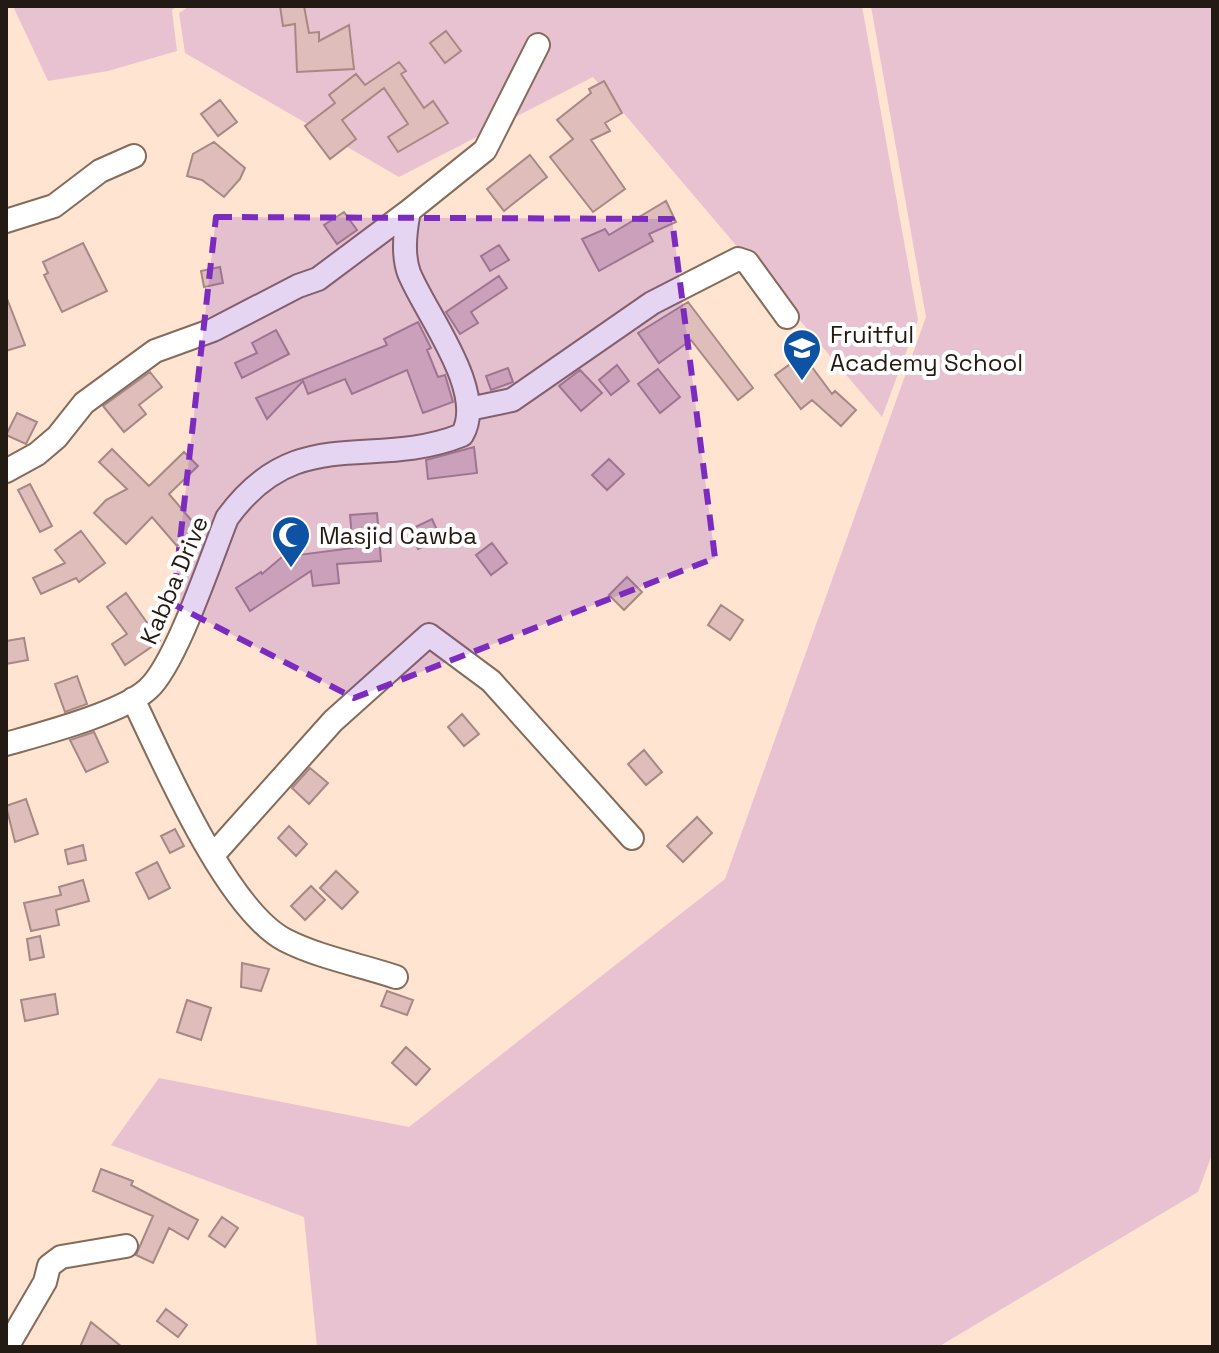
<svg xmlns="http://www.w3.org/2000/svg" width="1219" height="1353" font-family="'Space Grotesk',sans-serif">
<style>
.green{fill:#e9c2d1}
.building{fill:#debdba;stroke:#a78885;stroke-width:2}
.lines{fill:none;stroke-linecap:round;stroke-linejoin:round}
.minor-casing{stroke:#836c5b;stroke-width:26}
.minor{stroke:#fff;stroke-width:22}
.marked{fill:#7b2cbf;fill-opacity:0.2;stroke:#7b2cbf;stroke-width:6;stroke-dasharray:16 10;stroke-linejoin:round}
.labels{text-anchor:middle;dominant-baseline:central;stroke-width:8;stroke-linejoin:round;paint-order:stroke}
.poi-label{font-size:24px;fill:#241a14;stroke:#fff;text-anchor:start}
.street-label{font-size:24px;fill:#241a14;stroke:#fff}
</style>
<rect width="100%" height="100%" fill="#fee4d1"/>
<path class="green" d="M13,6H177L172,10L177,51L108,71L48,81Z
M190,6H862L918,320L882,417L593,77L399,177L185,53L179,13Z
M871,6H1213V1152L1198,1192L938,1347H317L304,1217L111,1145L159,1078L409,1127L725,879L926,317Z"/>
<path class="building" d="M280,6H304L309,33L319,32V41L349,25L354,69L297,72L295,24L283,26Z
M446,31L461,51L445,63L430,43Z
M399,62L406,71L401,74L424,108L433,101L448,123L398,152L388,137L408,124L384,88L342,120L356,139L330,159L305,126L335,103L329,95L356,74L365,85Z
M604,81L622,113L605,123L610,131L591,140L625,189L593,212L550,157L573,139L557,120L591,93L589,89Z
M220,100L237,122L218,136L201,114Z
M214,142L245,168L240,179L224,197L202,180L187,176L193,154Z
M530,155L547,177L504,211L487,189Z
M666,201L676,222L649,234L653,241L599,271L582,239L605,229L609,235Z
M344,212L357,230L337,244L324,225Z
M83,243L107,291L62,312L44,275L48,273L43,262Z
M499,245L509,260L490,271L481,256Z
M220,267L223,283L204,287L201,271Z
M499,276L507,288L471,312L478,323L460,334L446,312Z
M6,296L25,345L6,351Z
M688,302L753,388L738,400L691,340L659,363L638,333Z
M418,322L431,348L427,350L438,377L445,375L453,402L423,413L407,370L352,394L345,379L308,394L303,381L267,419L256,398L387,345L384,339Z
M276,330L289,354L242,378L235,363L257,353L252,343Z
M803,355L832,394L835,391L856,410L841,426L812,400L801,409L775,375Z
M617,365L629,381L611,395L599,380Z
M508,368L513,382L491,390L486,376Z
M658,369L680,397L660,413L638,384Z
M580,370L602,393L581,411L559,386Z
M150,372L162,387L139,405L146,414L124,432L103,406Z
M17,413L37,422L26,444L6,435Z
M474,447L477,473L428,479L426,460Z
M112,449L149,486L184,452L198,466L169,494L198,528L177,546L152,517L126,544L94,513L106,500L127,489L99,462Z
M609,459L624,474L607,490L592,475Z
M30,484L52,526L40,532L18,490Z
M377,513L381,561L337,564L339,583L313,586L311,571L250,611L236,588L261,572L262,574L288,552L291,556L353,548L350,515Z
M432,519L441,539L418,549L409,530Z
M81,531L105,563L79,582L76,578L41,594L33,578L65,563L55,550Z
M492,543L507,563L491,575L476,555Z
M627,577L642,592L624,610L609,595Z
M126,593L160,641L125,665L112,644L127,634L107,607Z
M721,605L743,620L730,640L708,625Z
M24,638L28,660L6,664V641Z
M77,676L87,704L65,712L55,684Z
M462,714L479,734L464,746L448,727Z
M94,732L108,762L86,772L70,740Z
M644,750L662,772L646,785L628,764Z
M310,768L328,783L309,804L292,788Z
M26,799L38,834L15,842L6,806Z
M697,817L712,833L683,862L667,846Z
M289,826L307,844L296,856L278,838Z
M175,829L184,846L170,853L161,836Z
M83,845L86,860L68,864L65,850Z
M157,862L170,888L149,899L136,873Z
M336,871L358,892L342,909L320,888Z
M83,880L89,901L56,910L59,925L31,931L24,903L61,895L59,887Z
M311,886L325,900L305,920L291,906Z
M40,936L44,957L30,960L27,939Z
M242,963L269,969L261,991L241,987Z
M387,991L413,1000L407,1015L381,1006Z
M55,994L58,1014L25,1021L21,1000Z
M187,1000L211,1008L201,1040L177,1032Z
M406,1047L430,1069L416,1085L392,1063Z
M101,1169L133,1181L131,1185L198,1220L188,1239L169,1228L153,1263L136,1255L153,1216L93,1191Z
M222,1217L238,1228L225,1247L209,1236Z
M166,1309L187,1325L178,1337L157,1321Z
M91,1322L122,1347H80Z"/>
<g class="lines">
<g class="minor-casing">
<path id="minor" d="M6,221L54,206L100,171L134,156
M469,409L512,400L652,303L738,259L747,262L787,317
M6,471L37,454L57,437L84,403L155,351L213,330L298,286L318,279L409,211
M133,699C163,761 226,909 285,940C318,957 360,965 396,977
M6,744C41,734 122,713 148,689C176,664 211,558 227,518C297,421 372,471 462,435C488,392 425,313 409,273C402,254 405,231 409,211L485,150L538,45
M214,854L333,721L429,635L491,681L632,838
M7,1347L45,1282L49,1266L61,1257L126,1246"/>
</g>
<use href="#minor" class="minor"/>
</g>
<path class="marked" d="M216,217L672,219L715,558L354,698L173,604Z"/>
<defs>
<g id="school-pin" transform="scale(2)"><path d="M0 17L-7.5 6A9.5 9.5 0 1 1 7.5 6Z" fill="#0e53a3" stroke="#fff"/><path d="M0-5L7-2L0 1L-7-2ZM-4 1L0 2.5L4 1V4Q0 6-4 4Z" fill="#fff"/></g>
<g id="mosque-pin" transform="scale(2)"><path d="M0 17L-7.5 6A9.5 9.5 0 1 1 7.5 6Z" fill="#0e53a3" stroke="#fff"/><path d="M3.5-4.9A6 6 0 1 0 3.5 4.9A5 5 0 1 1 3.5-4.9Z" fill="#fff"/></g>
</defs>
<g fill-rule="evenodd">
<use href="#school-pin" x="802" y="348"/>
<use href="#mosque-pin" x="291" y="535"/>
</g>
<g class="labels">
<g class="poi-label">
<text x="830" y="334">Fruitful<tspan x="830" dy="28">Academy School</tspan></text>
<text x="319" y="535">Masjid Cawba</text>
</g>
<g class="street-label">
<text transform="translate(174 580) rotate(-67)">Kabba Drive</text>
</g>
</g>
<rect width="1219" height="1353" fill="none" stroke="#241a14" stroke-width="16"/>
</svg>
